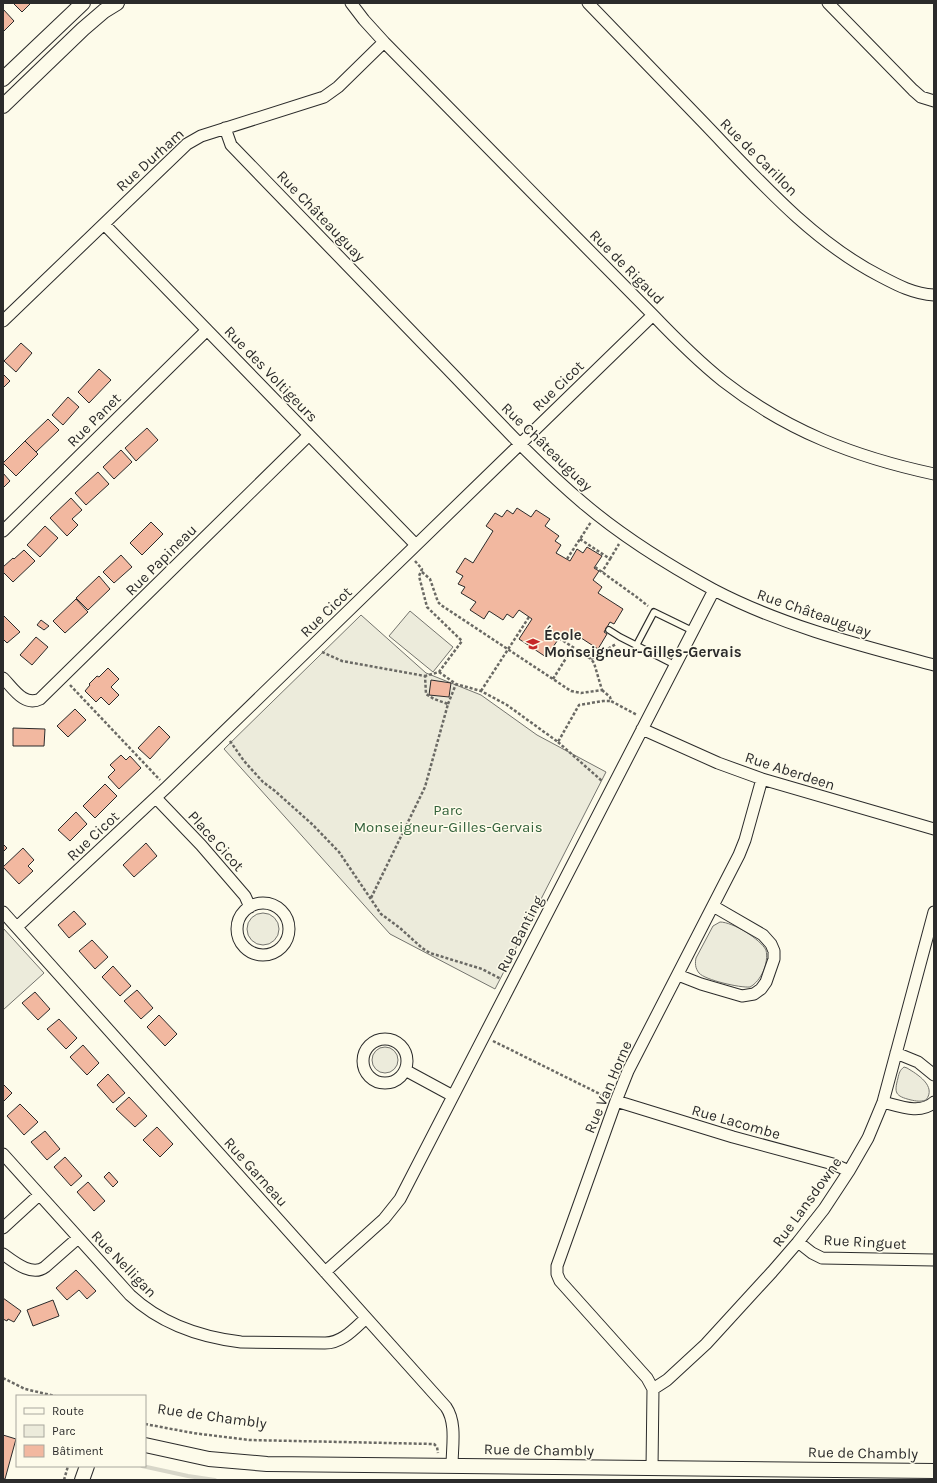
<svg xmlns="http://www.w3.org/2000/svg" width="937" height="1483" font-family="Karla,sans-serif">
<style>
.green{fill:#ecebdb;stroke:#74746e}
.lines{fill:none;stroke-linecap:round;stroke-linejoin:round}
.stream{stroke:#d8d7c9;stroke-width:4}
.building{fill:#f2b8a0;stroke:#2b2b2b}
.service-casing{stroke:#2b2b2b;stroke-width:8}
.minor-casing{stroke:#2b2b2b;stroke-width:13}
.tertiary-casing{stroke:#2b2b2b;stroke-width:16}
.path{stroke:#6a6964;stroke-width:2.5;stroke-dasharray:3 2;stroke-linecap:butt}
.service{stroke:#fdfbea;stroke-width:5.5}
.minor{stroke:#fdfbea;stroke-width:11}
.tertiary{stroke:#fdfbea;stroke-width:14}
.labels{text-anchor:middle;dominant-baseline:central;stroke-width:3;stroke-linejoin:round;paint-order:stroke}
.street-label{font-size:15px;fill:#2b2b2b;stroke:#fdfbea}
.poi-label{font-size:15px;font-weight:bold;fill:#2b2b2b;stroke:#fdfbea;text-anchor:start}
.park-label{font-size:15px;fill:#34623c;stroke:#fdfbea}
</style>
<rect width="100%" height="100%" fill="#fdfbea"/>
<path class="green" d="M410,611L453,647L433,672L389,636Z
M361,615L426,673L481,695L537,735L606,772L495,989L390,934L224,749Z
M247 929a16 16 0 1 1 32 0a16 16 0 1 1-32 0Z
M720,922C733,922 760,939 766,950C769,963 761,981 750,987C740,988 705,980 699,973C695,968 695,963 696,958L713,926Z
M3,928L44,973L3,1010Z
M372 1060a13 13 0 1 1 26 0a13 13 0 1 1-26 0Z
M904,1067L907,1068C917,1074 937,1086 926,1100C920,1102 916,1101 911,1100C895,1096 894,1093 898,1078C899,1073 900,1070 904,1067Z"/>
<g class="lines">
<path class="stream" d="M142,1466L188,1476L215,1480"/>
</g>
<path class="building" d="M13,3H31L22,12Z
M3,9L14,21L3,32Z
M21,343L32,353L16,372L4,361Z
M99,369L111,380L89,403L78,392Z
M3,374L10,381L3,388Z
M68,397L79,407L63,425L52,415Z
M48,419L59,430L36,452L25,441Z
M147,428L158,440L136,461L125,448Z
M25,441L38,454L16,476L3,463Z
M121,450L132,462L114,479L103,467Z
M98,472L109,484L86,505L75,493Z
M3,473L10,481L3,488Z
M71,498L82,510L72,519L78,525L67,536L50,518Z
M517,508L531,517L536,510L550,519L545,526L559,536L555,541L561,545L556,553L570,561L577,549L583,553L587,547L602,556L594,568L599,571L593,580L602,587L598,593L623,609L614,624L610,622L604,632L607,634L598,649L572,632L569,638L562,634L546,657L519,639L532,619L519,610L513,618L507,614L503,620L489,611L484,619L470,610L476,602L461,593L465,587L458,584L463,576L456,572L465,558L473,563L493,531L486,526L495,513L502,517L507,510L513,514Z
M151,522L163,534L142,555L130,543Z
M45,526L58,538L40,557L27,545Z
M24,550L35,561L13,582L3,572V567L13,558L14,559Z
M121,555L132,567L114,583L103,572Z
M99,576L110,589L88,610L76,598Z
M76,599L88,612L65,633L53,621Z
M3,615L20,632L7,643L3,639Z
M41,620L49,626L44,630L37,625Z
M36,637L48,647L32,665L20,655Z
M108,668L119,679L111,687L119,695L109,705L101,697L96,702L85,691L90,685L89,684L97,676L99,677Z
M431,680L451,683L449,697L429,695Z
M75,709L86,720L68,737L57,726Z
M159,726L170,737L150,759L138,748Z
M13,728L45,729L44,746H13Z
M121,755L126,760L130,756L141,768L119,789L108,777L115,770L110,765Z
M105,784L117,796L95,818L83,806Z
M76,812L87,824L70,841L58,830Z
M146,843L157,856L134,877L123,865Z
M3,844L7,848L3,852Z
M23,848L34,860L28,866L33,871L19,884L3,867Z
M74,911L86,924L69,938L58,925Z
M92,940L108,957L95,969L79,951Z
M113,966L131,986L120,996L102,977Z
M137,990L153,1008L141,1019L124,1001Z
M35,992L50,1009L38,1020L22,1003Z
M159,1015L177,1034L165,1046L147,1027Z
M59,1019L77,1038L66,1049L47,1029Z
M83,1045L99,1063L87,1075L70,1057Z
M108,1074L125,1093L113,1103L97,1085Z
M3,1084L12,1093L3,1102Z
M129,1097L147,1116L135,1127L116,1109Z
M20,1104L38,1122L24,1135L7,1116Z
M157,1127L173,1144L160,1157L143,1140Z
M45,1131L60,1149L47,1160L31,1142Z
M65,1157L82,1176L71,1186L54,1167Z
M109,1172L118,1182L113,1187L104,1177Z
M88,1182L105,1201L94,1211L77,1192Z
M76,1270L96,1291L87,1299L79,1290L67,1300L56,1288Z
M3,1298L21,1311L14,1322L8,1319L7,1321L3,1319Z
M53,1300L59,1316L33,1326L27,1310Z
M3,1435L16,1439L5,1479H3Z"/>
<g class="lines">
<g class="service-casing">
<path id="service" d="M609,630L620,637L675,665
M636,646L654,612L693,631"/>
</g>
<g class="minor-casing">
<path id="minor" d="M351,3L364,20L384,42C448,107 511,171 575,236C601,262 627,289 653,315C675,338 698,361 723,381C787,431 855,457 934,474
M588,3C626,42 664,82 702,121C756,177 810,240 880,276C897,285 914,294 934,295
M828,3L913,90L921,97L934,101
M225,128L231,145C300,216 368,287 437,358C485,407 531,459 583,503C623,537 668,565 714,590C783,626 859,645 934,665
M104,224L416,545
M3,321L187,144L201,136L324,97L338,87L384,42
M3,531L207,330
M3,678C13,688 24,707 40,699L309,435
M642,729L718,763L762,779L934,829
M156,798L201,845L245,896L250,907
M237 929a26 26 0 1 1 52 0a26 26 0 1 1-52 0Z
M3,912L446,1407C457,1423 452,1447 452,1466
M17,927L167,787L653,315
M678,975L701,984L742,996L754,994L761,989L766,982L774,959V951L771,944L763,935L713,906
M363 1061a22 22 0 1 1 44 0a22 22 0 1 1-44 0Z
M896,1053L918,1062L934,1075
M405,1070L453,1096
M616,1101L733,1137L833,1164L849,1171
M883,1102C899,1106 921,1115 934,1102
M3,1154L130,1295C160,1323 199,1337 241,1342L325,1343C342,1343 354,1329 366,1318
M3,1228L39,1195
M798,1242L812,1253L822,1258L934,1260
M3,1254C14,1262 32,1277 45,1267L78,1238
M325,1272L384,1219L400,1199L714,590
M653,1389L647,1378L560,1281L557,1274V1266L616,1101L628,1071L739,855L745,840L762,779
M652,1468L653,1389L667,1380L706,1344L772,1272L798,1242L824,1209L849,1171L868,1138L883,1102L934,912"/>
</g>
<g class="tertiary-casing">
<path id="tertiary" d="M3,79L83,3
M3,106L83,29L104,11L117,3
M145,1445L209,1459L267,1464L934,1471
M82,1480L87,1466"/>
</g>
<path class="path" d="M580,539L610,559L602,572
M567,559L591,522
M610,559L619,544
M415,561L422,569L419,576L427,607L462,641L439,672L425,676
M595,567L638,598L648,606
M422,572L430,579L438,602L441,605L571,691L581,693L602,690L594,663L591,659L559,638
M322,652L342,661L425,676L426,694L434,699L448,704L425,787L371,898
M591,659L616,644
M439,672L456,684L481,691L507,705L558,742L579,705L603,701H611
M553,679L573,647
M70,685L160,780
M602,690L610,697L611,701L637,715
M481,691L529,617
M448,704L456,684
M230,741L244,761L263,782L275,791L313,825L339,852L381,914L400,928L422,948L430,953L482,969L501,979
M558,742L602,781
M493,1041L606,1097
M3,1378L25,1389L55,1396
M145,1424L193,1433L249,1440L434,1444L437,1447L438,1453
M64,1480L68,1466"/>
<use href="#service" class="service"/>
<use href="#minor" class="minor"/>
<use href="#tertiary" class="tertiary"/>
</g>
<defs>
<g id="school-bare" transform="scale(1.08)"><path d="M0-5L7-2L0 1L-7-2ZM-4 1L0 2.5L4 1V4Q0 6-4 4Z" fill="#c62828" stroke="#fdfbea" stroke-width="2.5" paint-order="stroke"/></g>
</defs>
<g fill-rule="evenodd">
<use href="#school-bare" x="533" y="644"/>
</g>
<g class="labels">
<g class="street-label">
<text transform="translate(759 157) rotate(45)">Rue de Carillon</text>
<text transform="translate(150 160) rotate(-42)">Rue Durham</text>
<text transform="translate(321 216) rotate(46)">Rue Châteauguay</text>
<text transform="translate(627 267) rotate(45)">Rue de Rigaud</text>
<text transform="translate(271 374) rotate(46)">Rue des Voltigeurs</text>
<text transform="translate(558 386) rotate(-44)">Rue Cicot</text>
<text transform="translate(94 420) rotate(-45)">Rue Panet</text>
<text transform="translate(547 447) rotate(44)">Rue Châteauguay</text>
<text transform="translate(161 560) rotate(-45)">Rue Papineau</text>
<text transform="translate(326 612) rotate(-44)">Rue Cicot</text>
<text transform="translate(814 613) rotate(19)">Rue Châteauguay</text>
<text transform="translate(790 771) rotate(18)">Rue Aberdeen</text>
<text transform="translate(93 836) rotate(-43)">Rue Cicot</text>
<text transform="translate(216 841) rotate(48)">Place Cicot</text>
<text transform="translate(520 934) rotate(-63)">Rue Banting</text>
<text transform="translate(608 1087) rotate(-67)">Rue Van Horne</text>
<text transform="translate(736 1122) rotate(16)">Rue Lacombe</text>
<text transform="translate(256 1172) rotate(48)">Rue Garneau</text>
<text transform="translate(807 1202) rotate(-54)">Rue Lansdowne</text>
<text transform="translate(865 1242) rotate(3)">Rue Ringuet</text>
<text transform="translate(124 1264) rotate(46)">Rue Nelligan</text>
<text transform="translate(212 1416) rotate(8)">Rue de Chambly</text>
<text transform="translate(539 1450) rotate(1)">Rue de Chambly</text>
<text transform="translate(863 1453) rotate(1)">Rue de Chambly</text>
</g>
<g class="poi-label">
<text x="544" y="635">École<tspan x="544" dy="17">Monseigneur-Gilles-Gervais</tspan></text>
</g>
<g class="park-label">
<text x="448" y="810">Parc<tspan x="448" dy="17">Monseigneur-Gilles-Gervais</tspan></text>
</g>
</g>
<rect width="937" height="1483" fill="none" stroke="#2b2b2b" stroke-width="8"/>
<rect x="16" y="1395" width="130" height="72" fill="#fdfbea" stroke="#a9a89e"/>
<rect x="24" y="1408" width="20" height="6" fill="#fdfbea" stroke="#a9a89e"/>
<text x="52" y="1415" font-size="12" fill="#2b2b2b">Route</text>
<rect x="24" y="1425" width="20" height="12" fill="#ecebdb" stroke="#a9a89e"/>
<text x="52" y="1435" font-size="12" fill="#2b2b2b">Parc</text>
<rect x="24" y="1445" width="20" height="12" fill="#f2b8a0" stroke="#a9a89e"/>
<text x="52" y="1455" font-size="12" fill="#2b2b2b">Bâtiment</text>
</svg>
